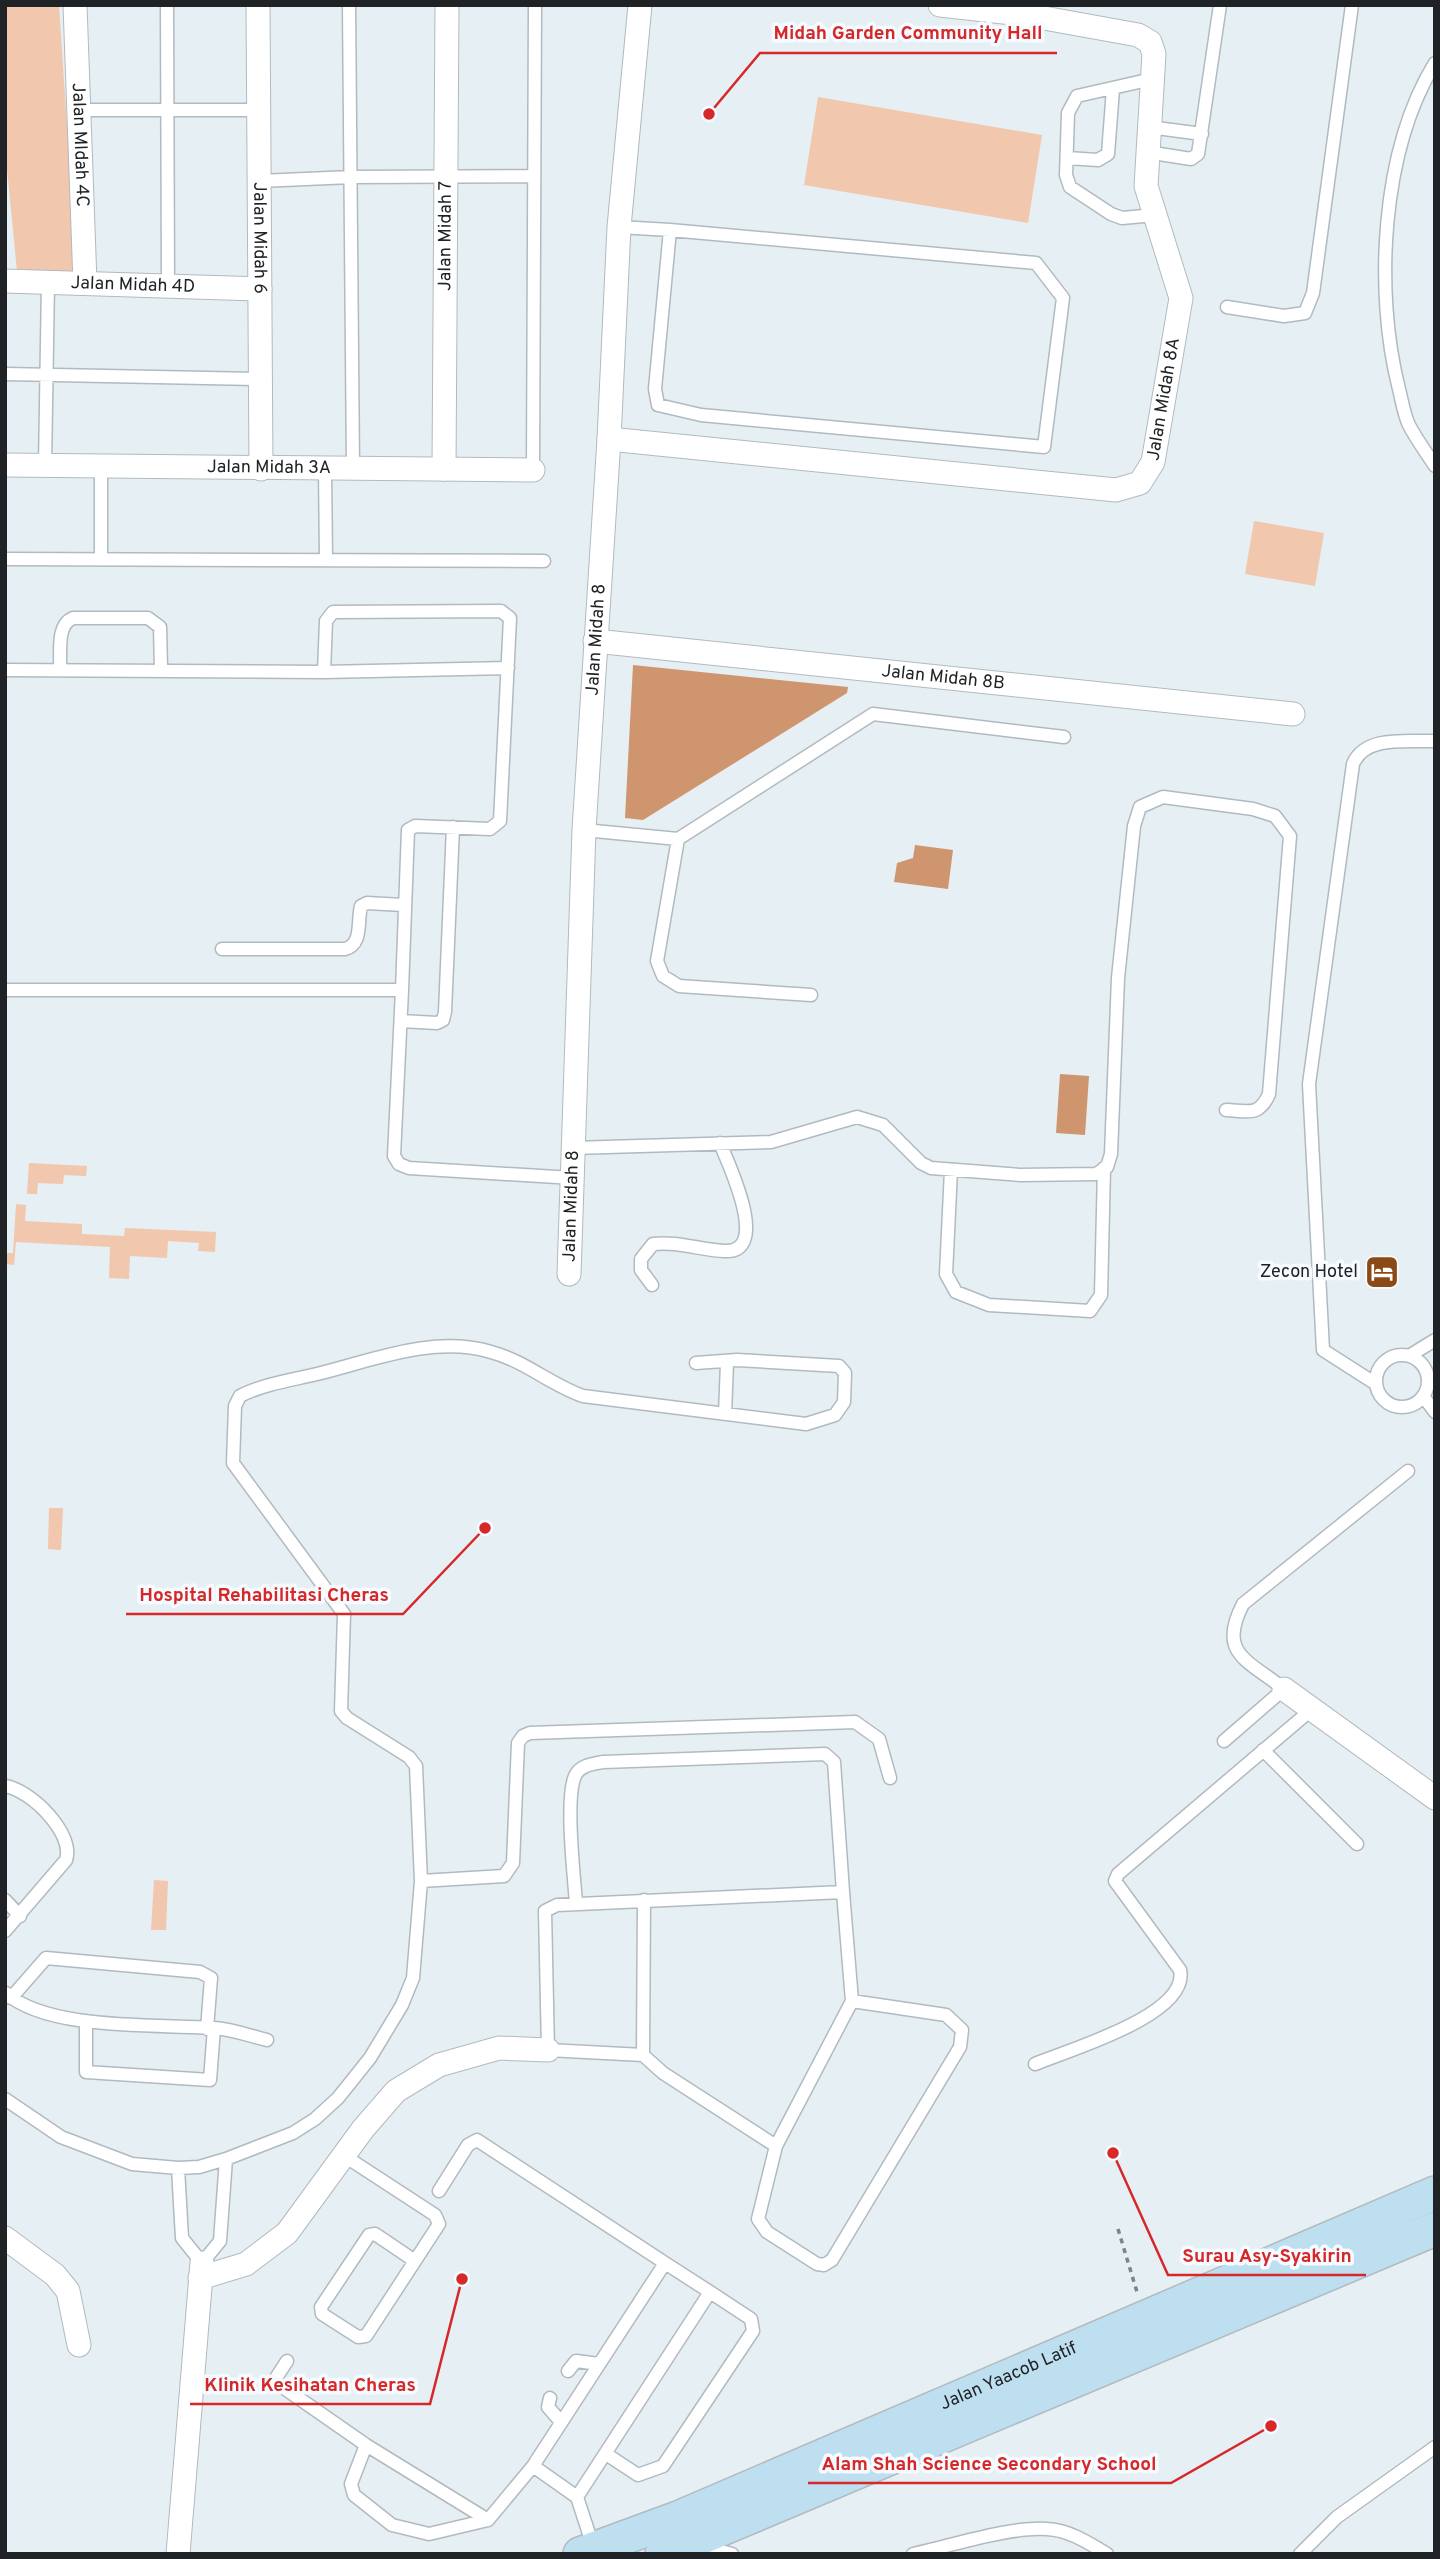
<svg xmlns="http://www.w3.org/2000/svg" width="1440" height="2559" font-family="Overpass,sans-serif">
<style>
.green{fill:#f1c7ad}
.water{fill:#cf956e}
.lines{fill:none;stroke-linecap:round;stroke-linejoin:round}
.service-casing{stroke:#b2babf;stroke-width:15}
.minor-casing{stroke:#b2babf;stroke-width:25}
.secondary-casing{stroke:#b2babf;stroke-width:36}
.path{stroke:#7e8487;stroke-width:3.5;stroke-dasharray:5 5;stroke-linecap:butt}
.service{stroke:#fff;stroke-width:12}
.minor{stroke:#fff;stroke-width:23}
.secondary{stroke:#bddfef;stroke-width:33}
.labels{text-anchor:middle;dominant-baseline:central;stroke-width:7;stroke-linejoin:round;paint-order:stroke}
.street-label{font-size:18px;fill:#202325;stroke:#f6fbff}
.poi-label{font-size:18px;fill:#202325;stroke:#f6fbff;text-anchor:end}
.leader{fill:none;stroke:#d62828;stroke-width:2.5}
.callout-dot{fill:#d62828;stroke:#f6fbff;stroke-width:2.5}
.callout-label{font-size:19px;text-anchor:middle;font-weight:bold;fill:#d62828;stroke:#f6fbff;stroke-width:7;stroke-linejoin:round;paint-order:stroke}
</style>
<rect width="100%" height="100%" fill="#e6eff4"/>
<path class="green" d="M5,5H59L77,276L17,271L5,149Z
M818,97L1042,135L1028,223L804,185Z
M1254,521L1324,533L1315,586L1245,574Z
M29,1163L87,1166L86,1176L64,1175L63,1184L38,1183L37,1194H27Z
M16,1204L26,1205L25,1221L82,1224V1234L124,1236L125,1228L216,1232L215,1252L198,1251L199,1243L168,1241L167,1258L130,1256L129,1279L109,1278L110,1247L16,1242L14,1265L5,1264V1253H13Z
M49,1508H63L61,1550L48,1549Z
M154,1880L168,1881L166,1930H151Z"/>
<path class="water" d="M633,665L848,687L847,693L643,820L625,818Z
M915,845L953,850L948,889L894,882L897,863L913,858Z
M1060,1074L1089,1076L1085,1135L1056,1133Z"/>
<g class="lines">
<g class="service-casing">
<path id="service" d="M167,5L168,286
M349,5L353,469
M1435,63C1381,151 1374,291 1399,389C1402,401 1404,415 1409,425C1416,439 1426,452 1435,466
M1152,79L1077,96L1068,113L1066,175L1070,187L1111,214L1122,218L1155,215
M78,110H259
M1149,127L1202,134
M1147,152L1191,159L1198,154L1220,5
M1067,158L1098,160L1108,154L1113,89
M260,181L351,177L533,176
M619,227L670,230L1036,263L1063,298L1044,447L701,415L658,405L655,389L670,230
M1227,307L1284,316L1305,313L1313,293L1352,5
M5,374L261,379
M45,466L48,282
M325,468L326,560
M533,470L535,5
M5,559L544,561
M101,559V467
M60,669C61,652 56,625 73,618H148L160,627L161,669
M5,670L324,672L508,668
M324,672L326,621L333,612L501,611L510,618L500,821L490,829L415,826L408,830L402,990
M584,830L678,839L873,714L1064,737
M678,839L657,961L663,976L679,986L811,995
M222,949H345C363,944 357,922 361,906L367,903L403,905
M5,990H402L394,1156L399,1164L409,1168L573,1178
M401,1021L437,1023L443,1020L445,1012L453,827
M573,1148L771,1142L857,1117L883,1125L921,1163L931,1168L1020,1175L1096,1174L1107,1167L1111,1154L1118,978L1134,826L1140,807L1163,797L1253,809L1275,816L1290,836L1269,1094C1259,1117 1248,1111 1226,1110
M951,1170L946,1274L956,1292L989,1305L1090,1311L1101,1295L1104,1168
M652,1285L641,1270V1259L653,1244C678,1241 700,1250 724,1251C772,1254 728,1163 720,1143
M1376 1381a26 26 0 1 1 52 0a26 26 0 1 1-52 0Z
M1409,1356L1435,1340
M1376,1384L1323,1350L1309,1084L1353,764C1365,735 1407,742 1435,741
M1423,1396L1435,1412
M725,1414L727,1363
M1224,1741L1284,1689C1248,1660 1217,1654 1243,1604L1408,1471
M1263,1750L1357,1844
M5,1786C31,1790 75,1834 66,1860L5,1931
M421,1881L504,1876L513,1863L518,1743L523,1736L530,1733L855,1722L879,1739L890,1778
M5,1900L20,1916
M576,1903C574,1876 565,1798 575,1776C580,1765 593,1764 603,1762L825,1754L834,1762L843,1892
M6,1993C48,2031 159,2024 214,2028C232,2029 250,2036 267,2040
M11,1998L46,1958L200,1972L211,1978L207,2029
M86,2021V2072L210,2080L214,2028
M643,2055L644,1900
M1035,2064C1068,2050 1190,2015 1180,1970L1115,1881L1118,1874L1311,1710
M5,2099L61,2137L132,2164L178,2168L199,2167L226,2159L293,2133L315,2119L338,2098L370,2058L402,2005L413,1978L421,1881L416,1766L409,1757L347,1718L341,1711L344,1614L233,1463L235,1406L240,1396C263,1384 292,1380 317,1374C374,1360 433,1335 491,1352C525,1361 551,1385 583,1396L806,1424L835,1415L844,1402L845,1373L839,1366L737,1360L696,1363
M776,2146L663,2073L643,2055L548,2050L545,1911L557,1905L843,1892L852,2001L776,2146L758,2219L767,2232L817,2264L824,2265L832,2260L960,2047L962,2030L946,2015L852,2001
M343,2155L435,2215L439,2224L366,2336L358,2337L322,2314L321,2307L369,2235L375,2234L415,2261
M178,2168L182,2238L202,2263L220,2241L226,2159
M439,2191L468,2145L477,2140L665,2263
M287,2361L274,2381L366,2445L488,2520L533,2466L665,2263L710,2292L577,2497L594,2549
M568,2371L576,2361L599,2364
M550,2398L548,2407L561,2422
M366,2445L351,2484L354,2495L392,2525L429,2534L488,2520
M606,2454L638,2475L663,2466L753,2331L751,2319L710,2292
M533,2466L577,2497
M702,2546L732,2554
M913,2554C950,2546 1012,2526 1047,2529C1069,2530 1089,2543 1107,2554
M1300,2554L1337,2517L1435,2447"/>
</g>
<g class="minor-casing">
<g id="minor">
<path id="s1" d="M75,5L85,283"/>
<path id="s2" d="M258,5L261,469"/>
<path id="s3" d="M5,281L260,289"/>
<path id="s4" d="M609,439L1116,490L1140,483L1153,462L1181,298L1146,186L1154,54L1150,42L1138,35L1022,14L940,5"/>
<path id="s5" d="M5,465L533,470"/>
<path id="s6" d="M444,469L447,5"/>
<path id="s7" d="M595,641L1293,714"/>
<path id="s8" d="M569,1274L584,830L609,439L619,227L640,5"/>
<path d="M1284,1689L1435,1798"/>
<path d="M5,2238L55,2275L68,2291L79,2345"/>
<path d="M200,2278L246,2264L287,2233L363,2129L396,2091L439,2065L499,2048L548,2050"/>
<path d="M178,2554L202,2263"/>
</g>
</g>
<g class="secondary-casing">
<g id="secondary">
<path id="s9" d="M580,2554L678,2518L1435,2193"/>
<path d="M662,2554L1435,2229"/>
</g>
</g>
<path class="path" d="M1118,2229L1137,2292"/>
<use href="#service" class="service"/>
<use href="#minor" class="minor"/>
<use href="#secondary" class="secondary"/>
</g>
<defs>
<g id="hotel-square" transform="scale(1.75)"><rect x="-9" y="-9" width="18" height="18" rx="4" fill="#8b4a15" stroke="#f6fbff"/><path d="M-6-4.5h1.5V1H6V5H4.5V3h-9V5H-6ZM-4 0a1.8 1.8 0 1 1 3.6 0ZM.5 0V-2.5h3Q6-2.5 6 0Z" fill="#fff"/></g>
</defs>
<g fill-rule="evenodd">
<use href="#hotel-square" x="1382" y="1272"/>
</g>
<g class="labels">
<g class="street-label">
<text stroke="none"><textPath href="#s1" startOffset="140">Jalan MIdah 4C</textPath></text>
<text stroke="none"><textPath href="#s2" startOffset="233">Jalan Midah 6</textPath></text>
<text stroke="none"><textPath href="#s6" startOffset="233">Jalan Midah 7</textPath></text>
<text stroke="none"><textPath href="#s3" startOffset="128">Jalan Midah 4D</textPath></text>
<text stroke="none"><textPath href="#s4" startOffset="623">Jalan Midah 8A</textPath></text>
<text stroke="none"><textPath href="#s5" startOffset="264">Jalan Midah 3A</textPath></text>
<text stroke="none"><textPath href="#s8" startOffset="635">Jalan Midah 8</textPath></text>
<text stroke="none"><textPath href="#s7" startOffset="350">Jalan Midah 8B</textPath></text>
<text stroke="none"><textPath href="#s8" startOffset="68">Jalan Midah 8</textPath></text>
<text stroke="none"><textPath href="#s9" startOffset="464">Jalan Yaacob Latif</textPath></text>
</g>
<g class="poi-label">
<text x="1358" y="1272">Zecon Hotel</text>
</g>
</g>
<path class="leader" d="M709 114L760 53H1057M485 1528L403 1614H126M1113 2153L1168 2275H1366M462 2279L430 2404H190M1271 2426L1171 2483H808"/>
<g class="callout-dot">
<circle cx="709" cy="114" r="7"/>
<circle cx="485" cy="1528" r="7"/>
<circle cx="1113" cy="2153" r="7"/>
<circle cx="462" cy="2279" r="7"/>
<circle cx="1271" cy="2426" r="7"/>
</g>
<g class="callout-label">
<text x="908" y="39">Midah Garden Community Hall</text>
<text x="264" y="1601">Hospital Rehabilitasi Cheras</text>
<text x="1267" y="2262">Surau Asy-Syakirin</text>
<text x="310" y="2391">Klinik Kesihatan Cheras</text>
<text x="989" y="2470">Alam Shah Science Secondary School</text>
</g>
<rect width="1440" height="2559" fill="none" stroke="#202325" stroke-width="14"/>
</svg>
